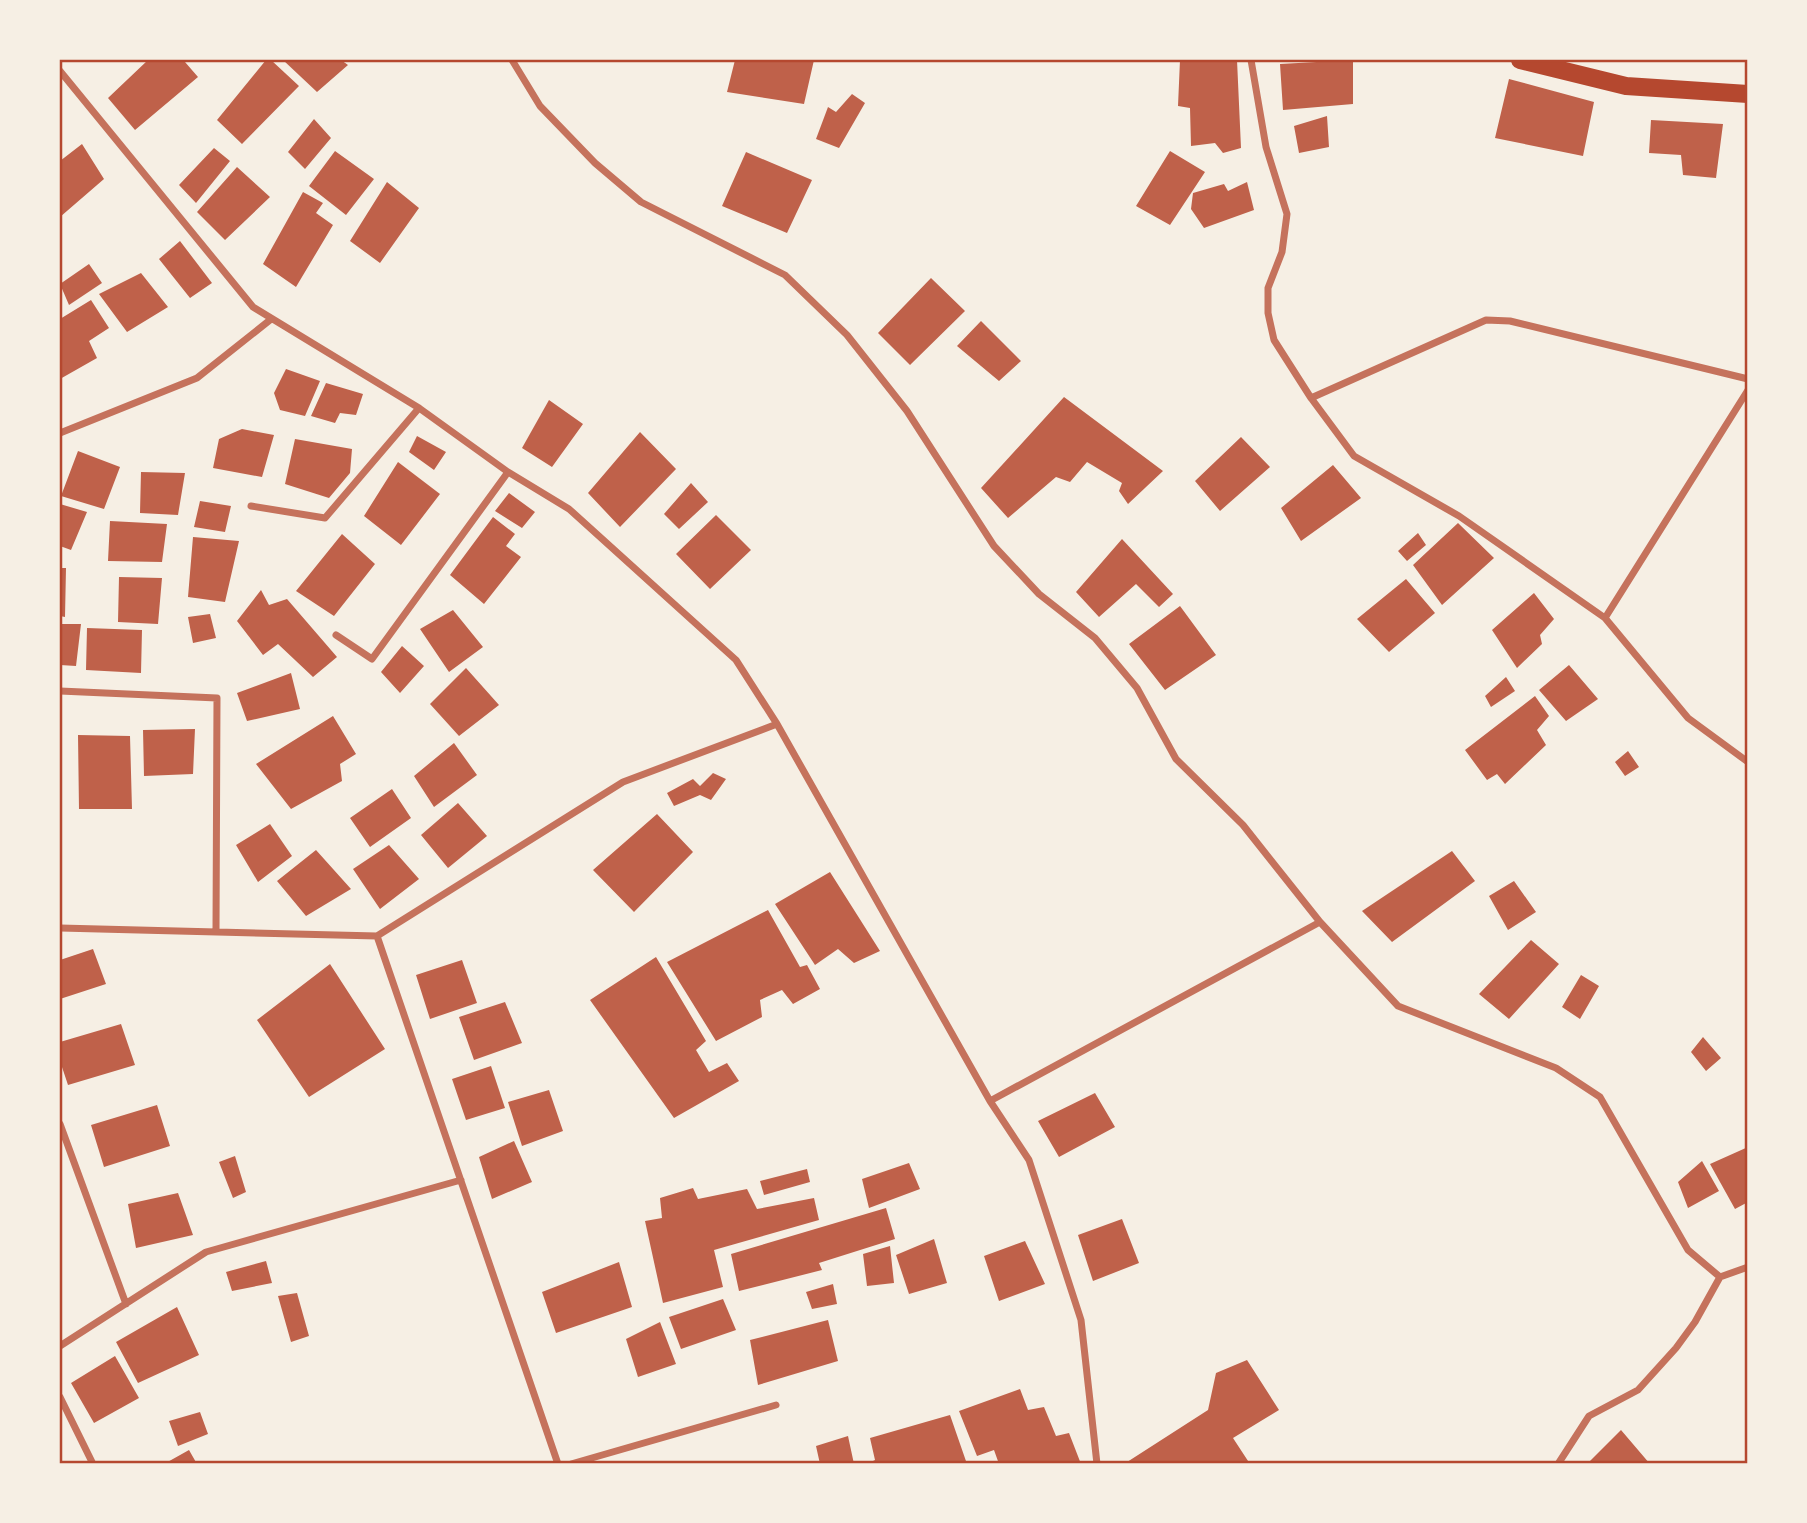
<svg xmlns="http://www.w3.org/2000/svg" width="1807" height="1523" font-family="'IBM Plex Sans',sans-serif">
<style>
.building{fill:#bf614a}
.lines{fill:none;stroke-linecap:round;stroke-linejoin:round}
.minor{stroke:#c5725c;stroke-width:7}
.primary{stroke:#b5482f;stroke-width:18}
.neatline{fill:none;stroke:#b5482f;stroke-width:2.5}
</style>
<rect width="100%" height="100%" fill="#f6efe4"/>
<path class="building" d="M148,60H188L185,62L198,77L135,130L108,98Z
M266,60H271L299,86L242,144L217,120Z
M283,60H341L348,65L317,92Z
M735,60H814L804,104L727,92Z
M1180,60H1237L1241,148L1223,153L1215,143L1191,146L1190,108L1178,106Z
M1353,60V104L1283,110L1280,64Z
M1509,79L1594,102L1583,156L1495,138Z
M852,94L865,103L839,148L816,139L828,107L836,112Z
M1327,116L1329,147L1299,153L1294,126Z
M314,119L331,138L305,169L288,152Z
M1651,120L1723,124L1716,178L1683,175L1681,155L1649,153Z
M82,144L104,179L60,217V161Z
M214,148L230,161L196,203L179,185Z
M335,151L374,179L346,215L309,186Z
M1170,151L1205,172L1170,225L1136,206Z
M746,152L812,180L787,233L722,206Z
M237,167L270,197L225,240L197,212Z
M387,182L419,208L380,263L350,241Z
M1247,182L1254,210L1204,228L1191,209L1193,193L1224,184L1228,191Z
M303,192L323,203L316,213L333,225L296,287L263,264Z
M180,241L212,283L190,298L159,259Z
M89,264L102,283L69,305L60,284Z
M141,273L168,307L127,332L99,294Z
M931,278L965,311L910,365L878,333Z
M91,300L109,328L89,341L97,358L60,379V319Z
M981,321L1021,361L999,381L957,346Z
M286,369L320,381L305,416L280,410L274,393Z
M326,383L363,394L356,415L340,413L335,423L311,416Z
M1064,397L1163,471L1128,504L1119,491L1122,483L1087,462L1070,482L1056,477L1008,518L981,488Z
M549,400L583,424L552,467L522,448Z
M242,429L274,435L262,477L213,468L219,439Z
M640,432L676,469L620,527L588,493Z
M417,436L446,452L434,470L409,452Z
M1241,437L1270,467L1220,511L1195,481Z
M295,439L352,449L350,473L329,498L285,484Z
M78,451L120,467L104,509L61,496Z
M398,462L440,494L401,545L364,516Z
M1333,465L1361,498L1301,541L1281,508Z
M141,472L185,473L178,515L140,513Z
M691,483L708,502L679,529L664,514Z
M509,493L535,512L522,528L495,511Z
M200,501L231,506L225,532L194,527Z
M60,504L87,512L71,550L60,546Z
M716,515L751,550L710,589L676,554Z
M493,517L515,534L506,546L521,557L484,604L450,575Z
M110,521L167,524L162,562L108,561Z
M1458,523L1494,558L1442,605L1413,565Z
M1418,533L1426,545L1407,561L1398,551Z
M342,534L375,564L334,616L296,591Z
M193,537L239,541L225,602L188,597Z
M1122,539L1173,594L1159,607L1136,584L1099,617L1076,592Z
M60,568H66L65,617L60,616Z
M119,577L162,578L158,624L118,622Z
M1406,579L1435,613L1389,652L1357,619Z
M261,590L269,605L287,599L337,657L313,677L278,644L263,655L237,621Z
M1534,593L1554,619L1540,635L1542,644L1517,668L1492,630Z
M1180,606L1216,655L1165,690L1129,644Z
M453,610L483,647L449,672L420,629Z
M210,614L216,638L193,643L188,617Z
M60,624H81L76,666L60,665Z
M87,628L142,630L141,673L86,670Z
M402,646L424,666L400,693L381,672Z
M1569,665L1598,699L1566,721L1539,690Z
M466,668L499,705L459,736L430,704Z
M291,673L300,709L247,721L237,693Z
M1506,677L1515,691L1491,707L1485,696Z
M1535,696L1549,716L1537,730L1546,745L1505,784L1497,774L1487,780L1465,750Z
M333,716L356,754L340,764L342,781L291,809L256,764Z
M195,729L193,774L144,776L143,730Z
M78,735L130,736L132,809H79Z
M454,743L477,775L434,807L414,776Z
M1628,751L1639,767L1625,776L1615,762Z
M713,773L726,779L711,800L700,795L674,806L667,793L693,779L700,786Z
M392,789L411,818L370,847L350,818Z
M458,803L487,836L448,868L421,835Z
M657,814L693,852L634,912L593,870Z
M270,824L292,856L258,882L236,845Z
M389,845L419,879L380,909L353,869Z
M316,850L351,889L306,916L277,881Z
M1452,851L1475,881L1392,942L1362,911Z
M830,872L880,951L854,963L838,949L815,965L775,904Z
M1514,881L1536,912L1508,930L1489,896Z
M768,910L800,967L807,965L820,989L793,1004L782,990L760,1000L762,1017L716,1041L667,962Z
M1531,940L1559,964L1509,1019L1479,994Z
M93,949L106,984L60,999V960Z
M656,957L706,1041L696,1050L709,1072L727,1063L739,1081L674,1118L590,1000Z
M462,960L477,1003L430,1019L416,975Z
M330,964L385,1049L309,1097L257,1020Z
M1581,975L1599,986L1580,1019L1562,1007Z
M505,1002L522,1043L474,1060L459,1017Z
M121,1024L135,1065L68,1085L60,1061V1042Z
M1703,1037L1721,1058L1706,1071L1691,1052Z
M491,1066L505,1108L466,1120L452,1079Z
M549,1090L563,1131L522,1146L508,1102Z
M1095,1093L1115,1127L1059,1157L1038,1121Z
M157,1105L170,1146L104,1167L91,1125Z
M514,1141L532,1182L492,1199L479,1157Z
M1748,1147V1202L1735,1209L1710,1164Z
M235,1156L246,1192L233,1198L219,1162Z
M1702,1161L1719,1191L1688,1208L1678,1182Z
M909,1163L920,1189L869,1208L862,1179Z
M807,1169L810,1182L764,1195L760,1181Z
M693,1188L698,1199L747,1189L757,1209L814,1198L819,1220L714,1250L723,1287L663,1303L645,1221L662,1218L660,1198Z
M178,1193L193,1235L136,1248L128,1204Z
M886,1208L895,1239L819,1263L822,1270L739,1291L731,1254Z
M1122,1219L1139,1263L1093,1281L1078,1235Z
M934,1239L947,1283L909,1294L896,1255Z
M1025,1241L1045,1284L999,1301L984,1256Z
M890,1246L894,1283L867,1286L863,1254Z
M266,1261L272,1283L232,1291L226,1272Z
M619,1262L632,1307L556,1333L542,1292Z
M833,1284L837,1304L812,1309L806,1292Z
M297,1293L309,1336L291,1342L278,1296Z
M723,1299L736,1330L681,1349L669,1317Z
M177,1307L199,1355L138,1383L116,1342Z
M828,1320L838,1361L758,1385L750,1340Z
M660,1322L676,1364L638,1377L626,1339Z
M115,1356L139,1398L94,1423L71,1383Z
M1247,1360L1279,1410L1233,1438L1250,1464H1124L1208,1410L1216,1373Z
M1020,1389L1028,1410L1044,1407L1056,1436L1069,1433L1081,1464H999L994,1450L977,1456L959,1411Z
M200,1412L208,1434L178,1446L169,1421Z
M950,1415L967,1464H867L875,1460L870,1438Z
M1621,1430L1650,1464H1587Z
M848,1436L854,1464H820L816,1446Z
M189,1450L197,1464H164Z"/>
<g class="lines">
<path class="minor" d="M512,60L540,106L595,163L641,202L785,275L847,335L907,411L994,546L1039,594L1095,638L1137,688L1176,759L1243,825L1320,922
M1251,60L1266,147L1287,214L1282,252L1268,288V313L1274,340L1311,398L1354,456L1459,516L1605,618L1688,718L1748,762
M60,71L253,307L419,408L508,472L569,509L736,660L777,724L990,1101L1029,1160L1081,1320L1097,1464
M1311,398L1486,320L1510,321L1748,379
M60,433L197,378L270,320
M251,506L325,518L419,408
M1605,618L1748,390
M336,635L372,659L508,472
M60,691L217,698L216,932
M60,928L377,936L623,782L777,724
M377,936L558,1464
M990,1101L1320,922L1398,1006L1556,1068L1600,1097L1688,1250L1720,1277L1748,1267
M60,1124L126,1304
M60,1346L206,1252L461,1180
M60,1397L93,1464
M571,1464L776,1405
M1558,1464L1589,1416L1638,1390L1676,1348L1695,1322L1720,1277"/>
<path class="primary" d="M1520,60L1626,86L1748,94"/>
</g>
<rect width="1807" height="1523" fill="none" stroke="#f6efe4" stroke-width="122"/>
<rect x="61" y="61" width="1685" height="1401" class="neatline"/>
</svg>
